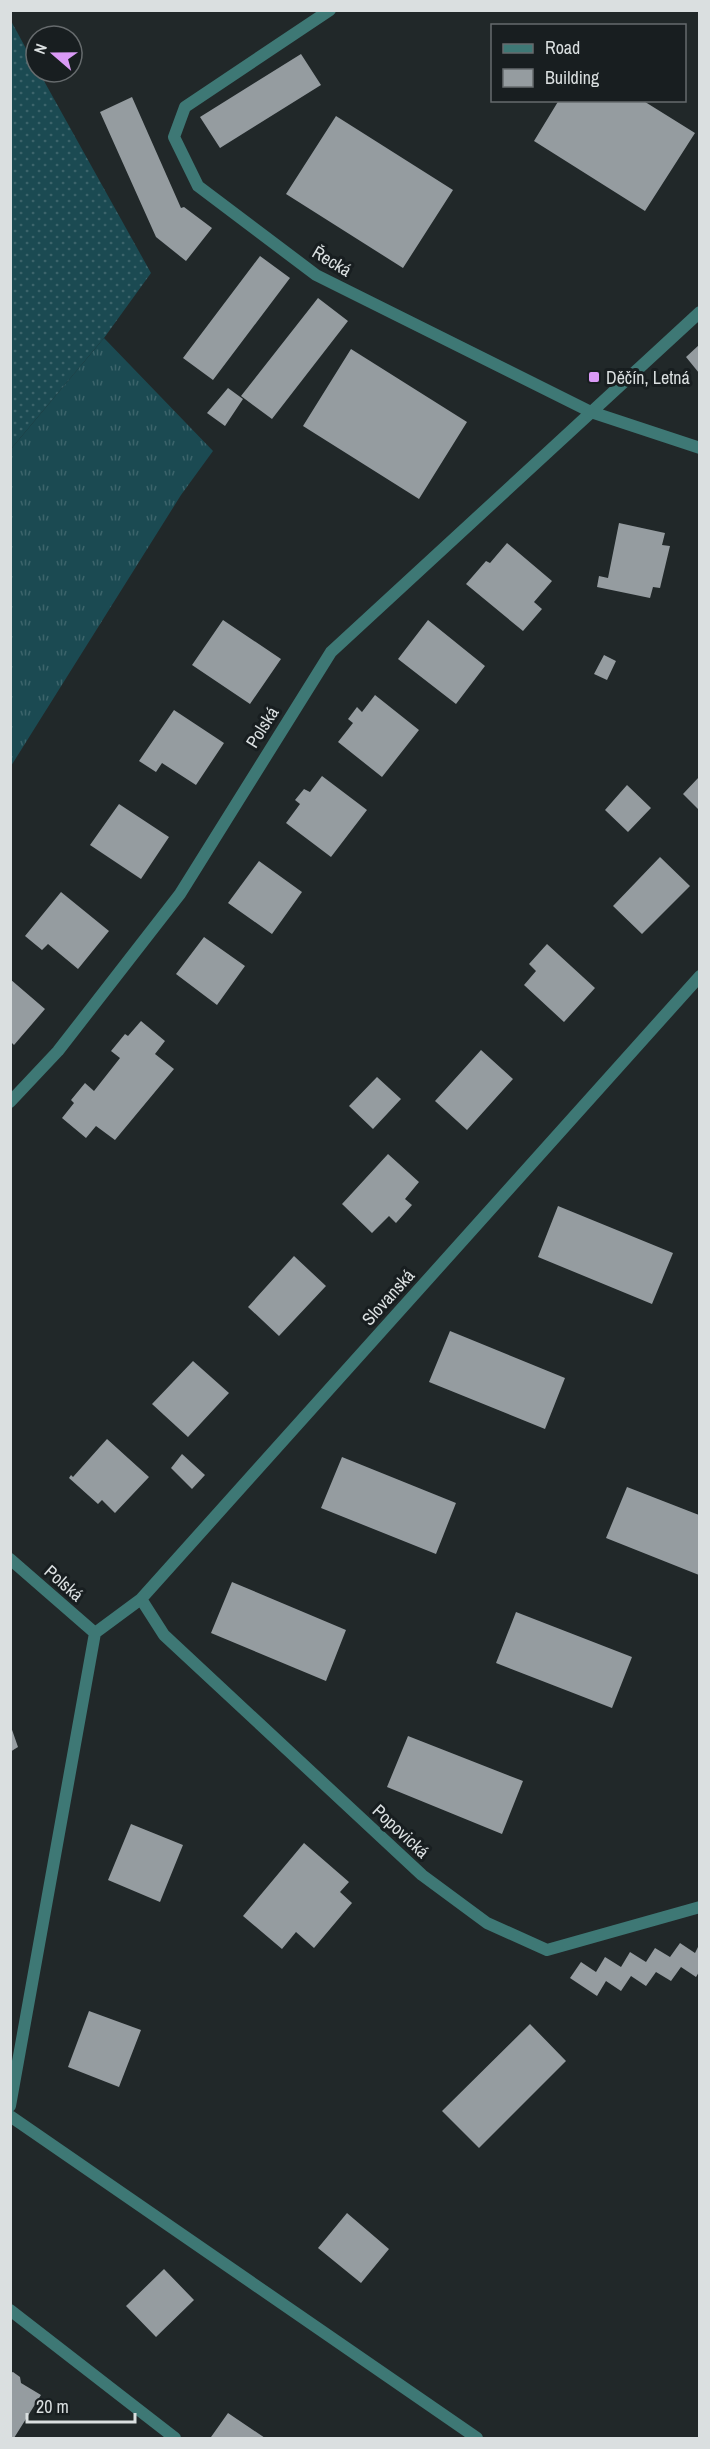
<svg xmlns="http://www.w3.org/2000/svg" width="710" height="2449" font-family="'Archivo Narrow',sans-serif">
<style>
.grass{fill:url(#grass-tufts)}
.garden{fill:url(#garden-dots)}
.building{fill:#959ca0}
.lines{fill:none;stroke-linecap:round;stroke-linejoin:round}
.minor{stroke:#3e7875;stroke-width:12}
.poi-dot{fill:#da9af6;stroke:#181e20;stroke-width:2}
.labels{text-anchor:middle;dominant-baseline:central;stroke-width:6;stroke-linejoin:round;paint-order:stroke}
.street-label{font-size:18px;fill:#dadfe0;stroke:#181e20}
.poi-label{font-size:18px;fill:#dadfe0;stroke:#181e20;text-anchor:start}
</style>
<defs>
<pattern id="grass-tufts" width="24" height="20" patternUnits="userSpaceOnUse" patternTransform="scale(1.5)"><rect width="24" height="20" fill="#1b4a52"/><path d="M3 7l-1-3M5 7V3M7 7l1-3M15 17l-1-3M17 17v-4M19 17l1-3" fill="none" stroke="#3c646b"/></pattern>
<pattern id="garden-dots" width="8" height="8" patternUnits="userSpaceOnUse" patternTransform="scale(1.5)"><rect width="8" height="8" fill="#1b4a52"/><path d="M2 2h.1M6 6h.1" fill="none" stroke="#3c646b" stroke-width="1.8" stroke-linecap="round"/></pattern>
</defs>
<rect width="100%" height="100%" fill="#212829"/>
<path class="grass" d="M104,338L213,451L181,495L11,766V449Z"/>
<path class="garden" d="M10,19L36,67V72H39L151,273L104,338L11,449Z"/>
<path class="building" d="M301,54L321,85L220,148L200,117Z
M132,97L181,208L184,207L212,228L186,261L156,237L100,112Z
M559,100H642L695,133L645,211L534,141Z
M336,116L453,190L403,268L286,194Z
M260,256L290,278L213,380L183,358Z
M318,298L348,321L272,419L241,396Z
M699,345V373L686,357Z
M351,349L467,422L419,499L303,426Z
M228,388L243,399L225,426L207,413Z
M619,523L665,533L662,545L670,546L660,588L653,587L650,598L597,587L599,576L608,578Z
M507,543L552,581L534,602L542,609L523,631L466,584L486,561L490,563Z
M223,620L281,659L250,704L192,665Z
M428,620L485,666L456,704L398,659Z
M604,655L616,661L607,680L594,674Z
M375,695L419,730L382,777L338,742L353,723L348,719L357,707L362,712Z
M174,710L224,743L196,785L162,763L156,772L139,761Z
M322,776L367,810L331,857L286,823L300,804L295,800L304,789L310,792Z
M699,777V810L683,794Z
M627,785L651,808L628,832L605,810Z
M119,804L169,837L141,879L90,845Z
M660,857L690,886L642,934L613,906Z
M259,861L302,892L272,934L228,903Z
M61,892L109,931L78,969L48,944L42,950L25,936Z
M204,937L245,966L217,1005L176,974Z
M547,944L595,988L564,1022L524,985L536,971L529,964Z
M10,979L45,1009L14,1045L10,1041Z
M141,1021L165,1041L155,1054L174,1069L115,1140L96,1126L86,1138L62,1118L74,1103L71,1100L85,1083L94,1091L120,1058L111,1051L125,1034L128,1036Z
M481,1050L513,1079L467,1130L435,1101Z
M377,1077L401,1099L373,1129L349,1106Z
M388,1154L419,1182L405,1199L412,1205L396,1223L389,1216L372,1233L342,1204Z
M558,1206L673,1253L652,1304L538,1257Z
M294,1256L326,1286L279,1336L248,1307Z
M450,1331L565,1378L545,1429L429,1382Z
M193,1361L229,1393L188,1437L152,1404Z
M107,1439L149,1477L115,1513L102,1500L98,1504L69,1478L71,1475L73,1477Z
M182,1454L205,1475L192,1489L171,1468Z
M342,1457L456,1503L436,1554L321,1508Z
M627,1487L699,1515V1575L606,1538Z
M232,1582L346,1630L326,1681L211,1633Z
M516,1612L632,1657L612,1708L496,1663Z
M10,1724L18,1747L10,1752Z
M408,1736L523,1781L502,1834L387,1787Z
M131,1824L183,1845L160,1902L108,1880Z
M304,1843L349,1882L340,1892L352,1903L314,1948L296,1932L282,1949L243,1916Z
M680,1943L695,1953L699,1945V1972L696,1977L681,1967L671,1981L656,1972L646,1986L631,1976L621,1991L606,1981L597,1996L570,1978L581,1962L596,1972L605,1957L621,1967L630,1952L646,1962L655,1948L670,1957Z
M89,2011L141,2030L119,2087L68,2067Z
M530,2024L566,2061L479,2148L442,2111Z
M347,2213L389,2249L361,2283L318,2248Z
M164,2269L194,2300L156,2337L126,2306Z
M13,2372L20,2377L21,2383L41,2395L14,2438H10V2373Z
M228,2413L265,2438H213L211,2437Z"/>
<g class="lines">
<path class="minor" d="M330,10L185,107L174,137L198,186L316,275L591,412L700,448
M10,1102L58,1051L180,894L331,652L700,312
M10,1559L95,1633
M141,1599L164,1635L422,1875L487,1923L547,1950L700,1907
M95,1633L141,1599L700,976
M10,2106L95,1633
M10,2116L477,2438
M10,2310L175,2438"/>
</g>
<rect class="poi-dot" x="588" y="371" width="12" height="12" rx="3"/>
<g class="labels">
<g class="street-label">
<text transform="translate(332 261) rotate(31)">Řecká</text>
<text transform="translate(262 727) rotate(-58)">Polská</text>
<text transform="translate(388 1297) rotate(-48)">Slovanská</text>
<text transform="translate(64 1583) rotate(41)">Polská</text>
<text transform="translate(401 1831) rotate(43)">Popovická</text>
</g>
<g class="poi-label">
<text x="606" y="377">Děčín, Letná</text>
</g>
</g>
<rect width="710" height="2449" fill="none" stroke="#dadfe0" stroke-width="24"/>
<rect x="491" y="24" width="195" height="78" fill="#181e20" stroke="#666b6d" stroke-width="1.5"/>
<rect x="503" y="44" width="30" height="9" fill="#3e7875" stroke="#666b6d" stroke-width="1.5"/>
<text x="545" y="54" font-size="18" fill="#dadfe0">Road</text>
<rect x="503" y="69" width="30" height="18" fill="#959ca0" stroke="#666b6d" stroke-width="1.5"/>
<text x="545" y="84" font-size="18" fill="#dadfe0">Building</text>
<g transform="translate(54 54) rotate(290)"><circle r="28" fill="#181e20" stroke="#666b6d" stroke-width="1.5"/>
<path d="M0-4.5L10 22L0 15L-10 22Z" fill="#da9af6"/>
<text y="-9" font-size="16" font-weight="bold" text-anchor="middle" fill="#dadfe0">N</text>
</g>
<path d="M27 2413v9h108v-9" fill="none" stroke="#dadfe0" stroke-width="3"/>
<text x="36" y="2413" font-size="18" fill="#dadfe0" stroke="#181e20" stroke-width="4.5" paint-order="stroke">20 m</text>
</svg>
